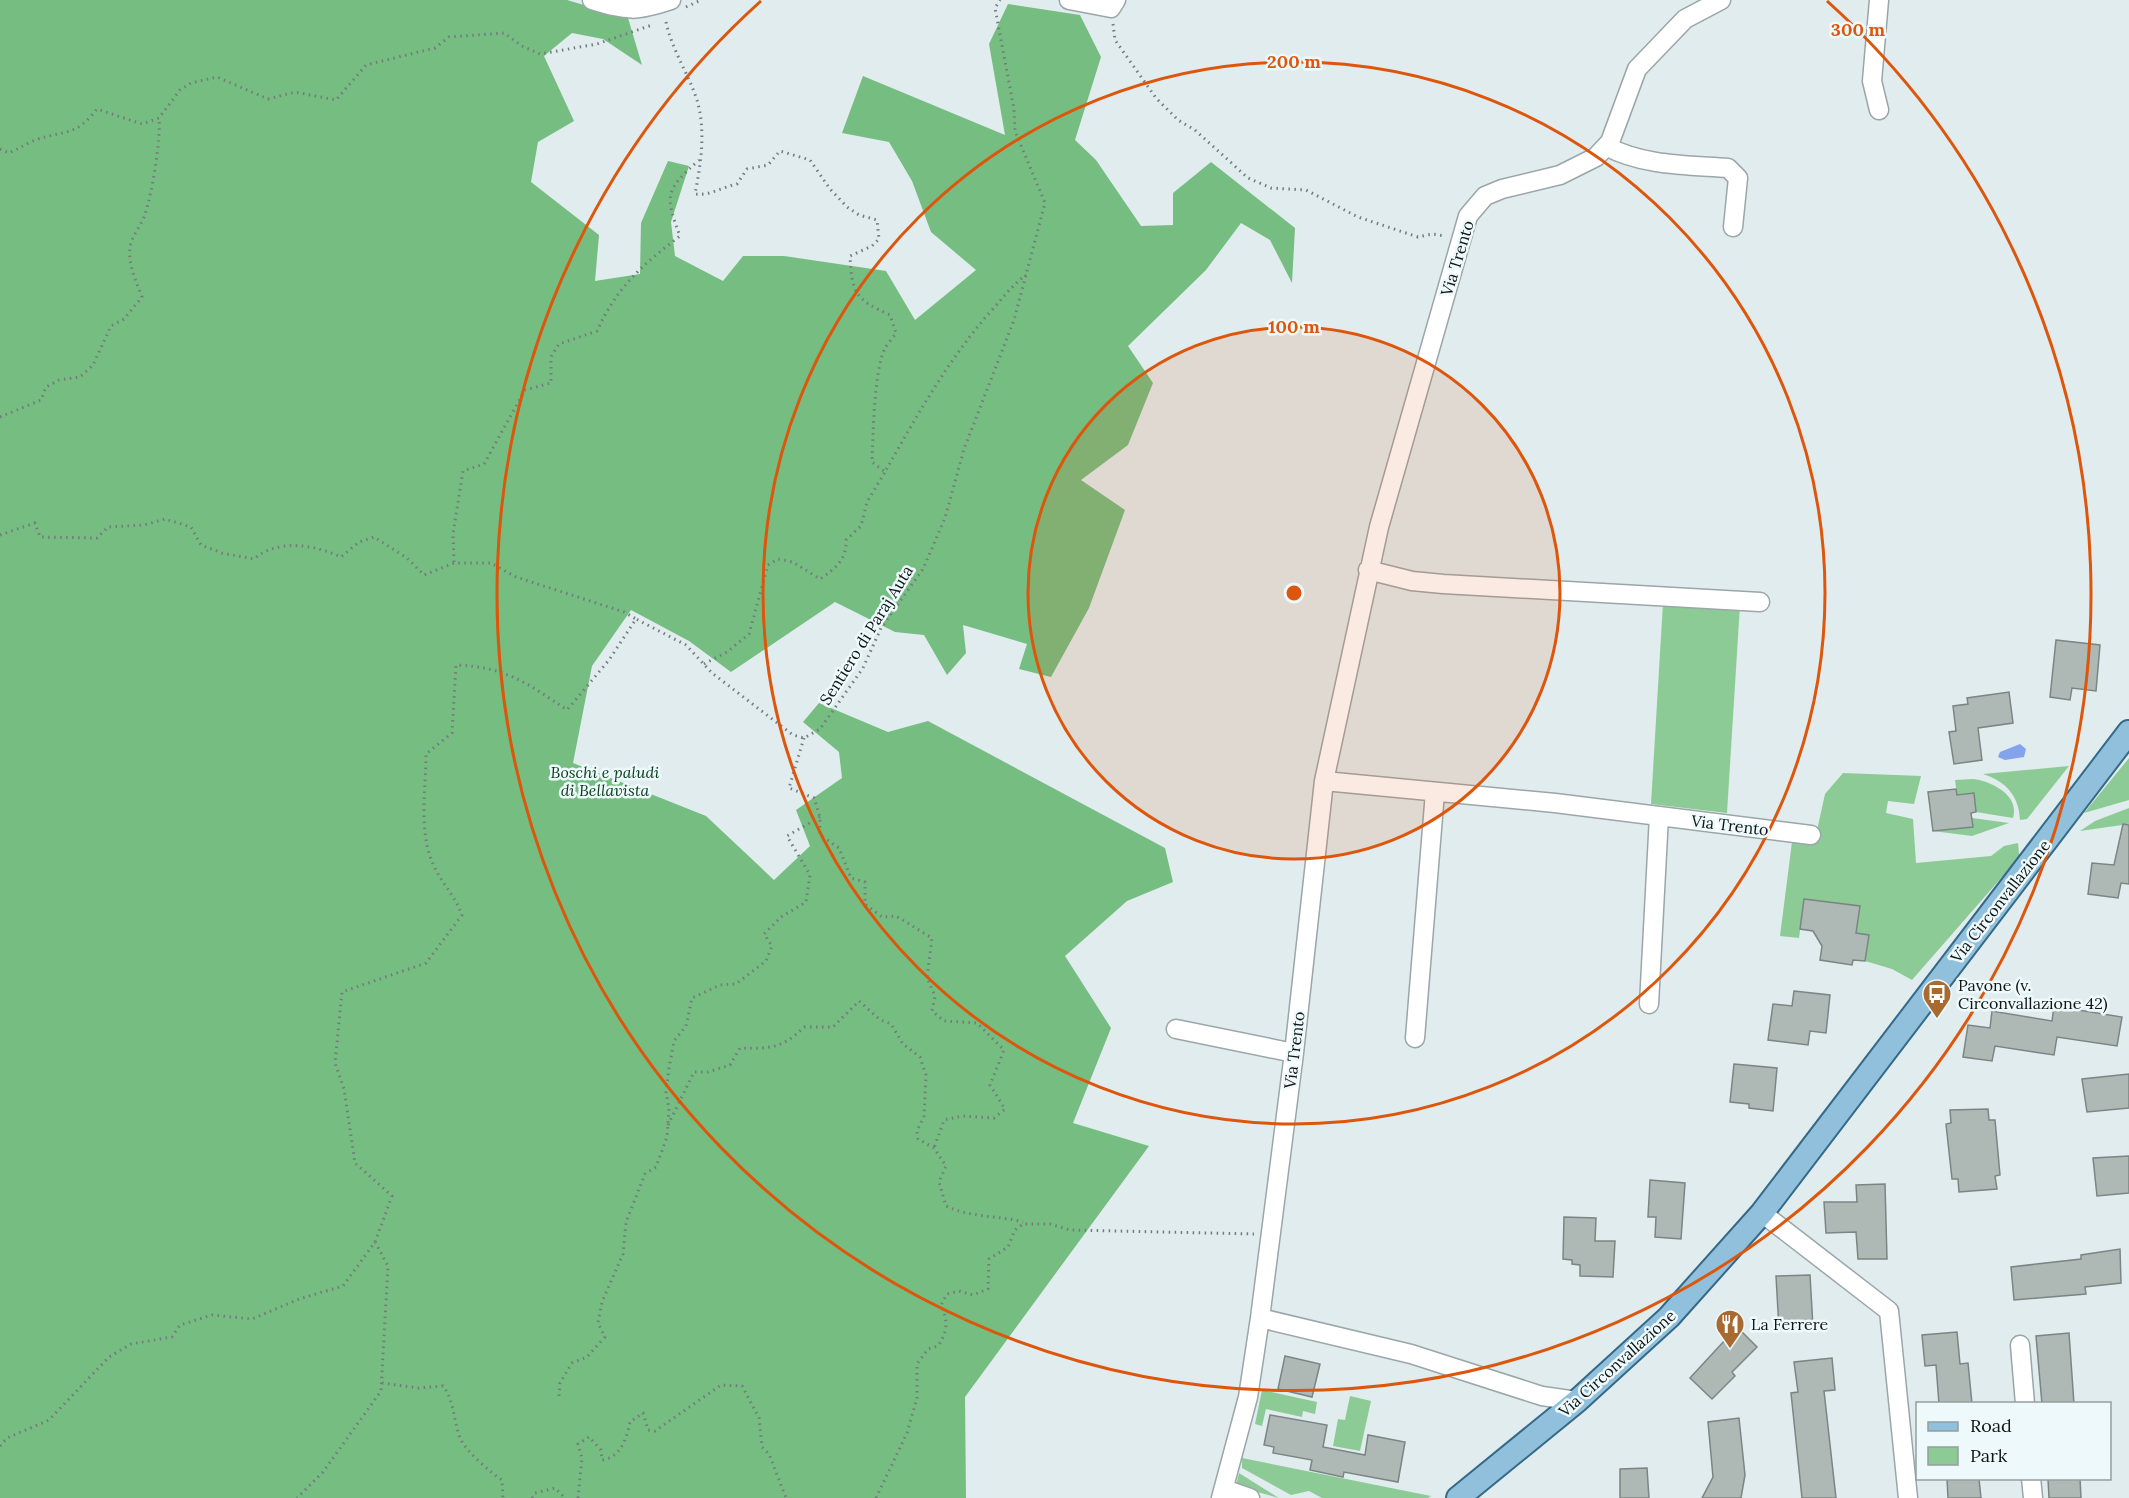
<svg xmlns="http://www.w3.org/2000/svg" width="2129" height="1498" font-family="Lora,serif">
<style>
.green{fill:#8ccb95}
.forest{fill:#76bd81}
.water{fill:#84a3ec}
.building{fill:#aeb9b6;stroke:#7b8583;stroke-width:1.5}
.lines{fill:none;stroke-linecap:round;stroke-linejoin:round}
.minor-casing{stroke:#9ba6a8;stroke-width:21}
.major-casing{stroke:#346987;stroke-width:26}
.path{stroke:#747b7c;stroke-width:3;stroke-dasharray:1.5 4.5;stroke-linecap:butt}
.minor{stroke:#fff;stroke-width:18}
.major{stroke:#91c0dc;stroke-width:22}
.ring{fill:none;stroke:#dd560c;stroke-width:3}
.labels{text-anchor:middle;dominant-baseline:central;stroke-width:5;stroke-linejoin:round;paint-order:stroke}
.street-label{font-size:16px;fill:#111515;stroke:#edf9fb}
.park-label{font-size:16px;font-style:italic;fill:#073e17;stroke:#edf9fb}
.poi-label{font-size:16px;fill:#111515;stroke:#edf9fb;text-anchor:start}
.centre{fill:#dd560c;stroke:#edf9fb;stroke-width:3}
.ring-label{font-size:18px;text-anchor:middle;font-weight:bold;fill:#dd560c;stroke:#edf9fb;stroke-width:5;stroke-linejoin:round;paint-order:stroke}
</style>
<rect width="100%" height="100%" fill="#e0ecee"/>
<path class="green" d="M1663,603L1740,605L1727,813L1651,804Z
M2129,758V800L2084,813Z
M2069,766L2027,819L2020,820C2019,795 2005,781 1983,774Z
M1843,773L1921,776L1914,804L1888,801L1886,813L1913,819L1916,863L1991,856L2004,846L2018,843L2019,854H2022L1912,980L1892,969L1865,961L1869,935L1856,933L1860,906L1804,899L1799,938L1780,936L1792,842L1814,844L1825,794Z
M1973,779C1991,781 2020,795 2013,818L1976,812L1974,794L1957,795L1955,780Z
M2129,808V824L2080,831L2095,821Z
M1972,818L2009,823L1972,836L1933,831L1972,827Z
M1262,1390L1317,1402L1315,1414L1303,1411L1302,1417L1266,1409L1262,1426L1255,1424Z
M1350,1396L1371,1401L1360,1451L1333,1446L1338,1419L1345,1420Z
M1242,1458L1431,1496L1428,1498H1322L1309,1491L1291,1495L1242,1468Z
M1239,1473L1279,1498L1236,1486Z"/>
<path class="forest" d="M0,0H567L628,18L642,65L603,39L572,33L544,56L574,121L538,142L531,182L599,235L595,281L640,274L641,223L668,161L689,166L671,222L675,256L723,281L743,256H784L886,271L915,320L976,270L931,232L912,181L889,142L842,133L863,76L1005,135L989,44L1008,4L1080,15L1101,57L1075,140L1096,160L1141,226L1173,225V193L1211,162L1295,228L1292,283L1270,240L1241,223L1206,270L1128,346L1153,383L1128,445L1081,480L1125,510L1089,608L1051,677L1019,669L1027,644L963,625L966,653L947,675L924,635L895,632L835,602L731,672L689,641L631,610L592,666L573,763L706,816L774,880L810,846L796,810L842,778L839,752L803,722L819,703L888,732L928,721L1165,848L1173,882L1127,901L1065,956L1111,1028L1073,1123L1149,1146L965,1397L966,1498H0Z"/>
<path class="water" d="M2020,744L2026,749L2024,757L2005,760L1998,757L2000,752Z"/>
<path class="building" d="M2056,640L2100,645L2096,691L2072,688L2070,700L2050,697Z
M2009,692L2013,723L1978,728L1982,760L1954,764L1949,732L1956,731L1953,706L1968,704L1967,698Z
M1956,789L1957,795L1974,793L1976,812L1971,813L1973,827L1933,831L1928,792Z
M2123,824L2129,825V884L2121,883L2118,898L2088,894L2092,863L2114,865Z
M1804,899L1860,906L1856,933L1869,935L1865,961L1853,960L1852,965L1820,960L1822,946L1813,931L1800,929Z
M1794,991L1830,995L1826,1033L1810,1031L1808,1045L1768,1040L1773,1004L1792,1006Z
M2054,1006L2122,1017L2117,1046L2057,1037L2054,1055L1995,1046L1992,1061L1963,1057L1968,1025L1990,1028L1992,1011L2052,1021Z
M1734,1064L1777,1068L1773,1111L1749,1108V1104L1730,1102Z
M2129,1074V1108L2087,1112L2082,1079Z
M1988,1109L1989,1120H1995L2000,1175L1995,1176L1997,1189L1959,1192L1958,1179H1952L1946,1124L1951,1123L1950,1110Z
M2129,1156V1193L2097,1196L2093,1158Z
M1650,1180L1685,1183L1681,1239L1655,1237L1656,1217H1648Z
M1885,1184L1887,1259H1858L1856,1232L1826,1233L1824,1202H1857L1856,1185Z
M1564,1217L1596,1218L1595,1241H1615L1613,1277L1580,1276V1265L1572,1264V1260L1563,1259Z
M2120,1249L2121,1283L2085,1287L2086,1294L2014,1300L2011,1267L2081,1259V1255Z
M1810,1275L1813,1327L1779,1329L1776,1276Z
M1737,1327L1757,1347L1732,1372L1735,1376L1712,1399L1690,1378Z
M1957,1332L1960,1364L1968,1363L1972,1404H1939L1936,1365L1925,1366L1922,1335Z
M2069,1333L2074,1404H2042L2036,1336Z
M1285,1356L1320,1364L1312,1397L1278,1389Z
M1832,1358L1835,1390L1824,1391L1836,1498H1802L1791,1393L1798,1392L1794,1362Z
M1270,1415L1327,1425L1323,1447L1365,1455L1368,1435L1405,1442L1398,1482L1344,1472L1343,1477L1310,1470L1312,1460L1273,1453L1274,1447L1264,1445Z
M1739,1418L1745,1475L1741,1498H1702L1713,1477L1708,1422Z
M1647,1468L1649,1498H1620V1469Z
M1947,1479H1979L1981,1498H1948Z
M2048,1479H2080L2081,1498H2049Z"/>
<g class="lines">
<g class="minor-casing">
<path id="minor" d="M592,0C629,11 635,12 671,0
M1069,0L1111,8L1116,0
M1879,0L1872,81L1879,110
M1606,146C1643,166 1687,165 1728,168L1738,178L1733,227
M1368,570L1412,581L1443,584L1760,602
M1324,781L1555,803L1811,835
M1649,1004L1659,816
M1176,1029L1294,1053
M1415,1038L1435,792
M1762,1213L1889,1311L1908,1498
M1260,1318L1411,1354L1542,1396L1577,1401
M2020,1345L2025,1404
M2031,1478L2033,1498
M1224,1489L1250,1498
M1221,1498L1248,1397L1260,1318L1294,1053L1324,781L1379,527L1468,216L1485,196L1502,189L1560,175L1596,157L1610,142L1637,69L1685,19L1721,0"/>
</g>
<g class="major-casing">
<path id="major" d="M1458,1498L1577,1401L1669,1317L1762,1213L2129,732"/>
</g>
<path class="path" d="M686,7L701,0
M666,22C672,50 688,73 697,100C706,131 701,163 695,194C710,196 722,187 737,184L747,169L768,165L780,151L810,160L830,189L847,207L859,215L877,220L879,239L872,246L850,256C852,294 855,299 890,315L896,333C893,338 888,343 885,348C874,370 873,437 872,462L885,472C917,415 948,360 991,311C1003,298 1012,285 1026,275
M1113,24L1115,40L1156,98L1178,120L1195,130L1248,178L1271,188L1306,190L1358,217L1418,237L1432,234L1445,236
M0,149L9,153C18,149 26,144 35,140C65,130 75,137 97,109L142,124L159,118L180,90L191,83L217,77L268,99L295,92L336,100L366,65L435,48L449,37L504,33L522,46L540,54L597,44L652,25
M0,417L41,400L46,387L59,380L80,377L93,365L111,326L124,319L142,297C136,281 128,265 130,248C131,236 142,225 145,214C152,194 161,139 159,118
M0,535L35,523L40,537L97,538L108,527L144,525L165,519L191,527L201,545L222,553L254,559C278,538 315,545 341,557L359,542L374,537L407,558L424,575L454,563H491L516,577L624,612L636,619
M454,562L453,534L463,471L484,464L525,390L551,383V357L559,344L597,331C617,287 642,265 680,236C664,194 666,190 699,160
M704,664L727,652L749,634L768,565L778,559L793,562L820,579C835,569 847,559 846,540L861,526L867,502L885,472
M804,738L789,788L814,798L820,817V835L839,848L851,878L865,882V904L882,917L896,916L932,938L927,978L935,996L932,1011L944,1021L977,1023L1004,1050L990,1085L1005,1109L994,1118L962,1116L944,1120L934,1148
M668,1125L694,1072H708L730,1065L740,1048C770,1049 783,1048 804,1027H833L859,1001L879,1019L891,1024L903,1044L920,1057L926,1075L924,1116L917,1131L918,1139L934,1148L946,1166L939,1182L946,1206C971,1218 997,1215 1023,1222
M375,1242L392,1196L355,1163L344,1089L335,1063L342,992L426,963L462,915C454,894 442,884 434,866C418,834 426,789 426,754L452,733L456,665C506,667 527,683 567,710L609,660L636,619L686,645L712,673L793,735L804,738L820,729L863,668L881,628L923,569L945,518L964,449L1014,320L1045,203L1015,131L1014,109L995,8L1000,0
M382,1383L418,1388L443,1386C455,1401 453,1422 461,1440C467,1452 491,1473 502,1480L503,1498
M559,1396L560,1383L572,1363L587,1357L605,1337L598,1323L602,1302L623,1254L626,1222L645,1174L656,1167L667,1137L669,1109L666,1092L669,1068L674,1041L686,1026L692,998L720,985L736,984L766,961L772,946L764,934L781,917L806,902L810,875L787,836L820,817
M0,1446L7,1438L49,1420L109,1357L131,1344L172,1337L180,1325L212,1315L252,1319L299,1299L343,1286L375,1242L388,1266L381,1391L323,1472L297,1498
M532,1498L535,1493L555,1488L565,1498
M578,1498L582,1458L578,1444L589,1437L601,1450L602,1460C621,1458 627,1437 630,1422L643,1413L648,1430L655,1431L721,1385L742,1386L759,1418L762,1447L769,1454L786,1498
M876,1498L907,1433L917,1398V1364L928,1349L938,1346C948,1331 948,1321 941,1305L947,1294L959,1291L973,1295L988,1289L989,1259L1008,1247L1015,1230L1023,1224H1050L1070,1230L1254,1234"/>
<use href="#minor" class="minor"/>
<use href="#major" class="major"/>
</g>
<circle cx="1294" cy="593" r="266" fill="#dd560c" fill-opacity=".12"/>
<g class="ring">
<circle cx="1294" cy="593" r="266"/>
<circle cx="1294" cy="593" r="531"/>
<path d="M1827 1A797 797 0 1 1 761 1"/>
</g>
<defs>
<g id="bus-pin" transform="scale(1.5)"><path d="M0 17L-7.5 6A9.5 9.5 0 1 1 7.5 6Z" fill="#a96a31" stroke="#edf9fb"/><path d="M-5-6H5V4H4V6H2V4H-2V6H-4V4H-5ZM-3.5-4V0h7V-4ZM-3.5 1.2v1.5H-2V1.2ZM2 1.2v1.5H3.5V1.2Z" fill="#fff"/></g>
<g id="restaurant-pin" transform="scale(1.5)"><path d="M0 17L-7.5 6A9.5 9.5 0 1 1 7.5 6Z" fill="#a96a31" stroke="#edf9fb"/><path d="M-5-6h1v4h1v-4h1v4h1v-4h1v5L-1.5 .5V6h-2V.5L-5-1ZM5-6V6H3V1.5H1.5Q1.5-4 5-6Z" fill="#fff"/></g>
</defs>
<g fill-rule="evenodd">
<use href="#bus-pin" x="1937" y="994"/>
<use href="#restaurant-pin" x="1730" y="1324"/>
</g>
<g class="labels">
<g class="street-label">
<text transform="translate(1457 258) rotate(-73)">Via Trento</text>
<text transform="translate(866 635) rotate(-58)">Sentiero di Paraj Auta</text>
<text transform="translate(1730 825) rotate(7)">Via Trento</text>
<text transform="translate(2000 901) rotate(-52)">Via Circonvallazione</text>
<text transform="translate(1294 1050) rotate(-83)">Via Trento</text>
<text transform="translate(1617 1363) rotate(-42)">Via Circonvallazione</text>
</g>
<g class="park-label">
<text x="605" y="772">Boschi e paludi<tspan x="605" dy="18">di Bellavista</tspan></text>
</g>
<g class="poi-label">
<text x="1958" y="985">Pavone (v.<tspan x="1958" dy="18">Circonvallazione 42)</tspan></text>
<text x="1751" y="1324">La Ferrere</text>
</g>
</g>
<circle cx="1294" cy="593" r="9" class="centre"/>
<g class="ring-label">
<text x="1858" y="36">300 m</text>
<text x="1294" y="68">200 m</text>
<text x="1294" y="333">100 m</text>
</g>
<rect x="1916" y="1402" width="195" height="78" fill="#edf9fb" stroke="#959e9f" stroke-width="1.5"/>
<rect x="1928" y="1422" width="30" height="9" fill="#91c0dc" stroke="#959e9f" stroke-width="1.5"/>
<text x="1970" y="1432" font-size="18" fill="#111515">Road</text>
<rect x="1928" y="1447" width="30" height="18" fill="#8ccb95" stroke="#959e9f" stroke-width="1.5"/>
<text x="1970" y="1462" font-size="18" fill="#111515">Park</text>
</svg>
